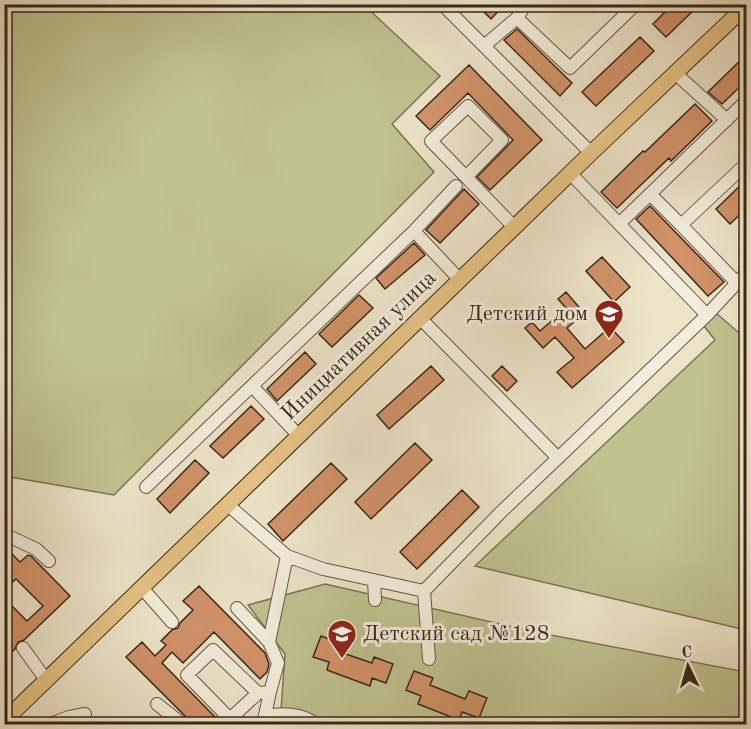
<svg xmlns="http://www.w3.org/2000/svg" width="751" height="729" font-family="'Old Standard TT',serif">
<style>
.green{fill:#c0c290;stroke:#7c7454;stroke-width:1.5}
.building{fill:#d19269;stroke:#392718;stroke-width:1.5}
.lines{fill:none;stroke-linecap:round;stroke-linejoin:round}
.minor-casing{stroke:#665644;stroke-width:14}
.major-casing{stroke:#392718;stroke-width:17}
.minor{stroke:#f3eddb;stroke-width:12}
.major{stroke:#e6c284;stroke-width:15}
.labels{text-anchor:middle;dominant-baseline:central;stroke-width:6;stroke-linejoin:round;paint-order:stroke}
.poi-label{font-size:22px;fill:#392718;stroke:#f3eddb;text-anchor:end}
.street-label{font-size:22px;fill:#392718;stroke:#f3eddb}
</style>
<rect width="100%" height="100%" fill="#ede4c8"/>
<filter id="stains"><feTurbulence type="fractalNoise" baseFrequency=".00333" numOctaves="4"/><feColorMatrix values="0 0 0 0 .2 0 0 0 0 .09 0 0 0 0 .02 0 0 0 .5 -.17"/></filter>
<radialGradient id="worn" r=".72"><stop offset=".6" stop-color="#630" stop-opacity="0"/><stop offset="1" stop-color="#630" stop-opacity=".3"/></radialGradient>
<path class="green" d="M4,5H364L440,76L392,124L434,172L114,495L5,476Z
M716,313L746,339V630L475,566L715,340L704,326Z
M325,584L540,633L746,672V724H288L281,710L285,654L248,605Z"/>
<path class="building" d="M476,4H505L491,19Z
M673,4H700L666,37L653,24Z
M517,29L572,83L560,96L504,40Z
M640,37L654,51L596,106L582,92Z
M747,54V80L722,104L708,92Z
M469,65L542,140L490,190L477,177L513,140L468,93L430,130L416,116Z
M695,104L712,121L671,161L669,158L617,208L601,192L643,151L645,152Z
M747,179V208L730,224L716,209Z
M464,189L479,204L440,243L426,230Z
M650,206L724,282L708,296L636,219Z
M414,243L425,255L385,289L376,278Z
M602,257L630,287L614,302L586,271Z
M566,292L584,313L567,328L585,349L610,327L624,342L572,388L557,372L574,358L555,337L543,348L525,328L532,322L540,331L566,308L558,299Z
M359,295L373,308L332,347L319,334Z
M305,352L316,364L277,401L267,389Z
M431,366L444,380L389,429L377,415Z
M502,366L517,381L507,391L492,376Z
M251,406L264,419L223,458L210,446Z
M415,443L432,460L371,519L355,502Z
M195,460L209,473L170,513L157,499Z
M331,463L347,479L283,541L268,524Z
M462,490L479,507L417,569L400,552Z
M4,546L20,562L28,555L31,556L70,596L24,640L18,642L15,649L4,659V598L27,621L43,606L16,579L4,590Z
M199,586L265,653L269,664L267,672L260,679L214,632L183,663L172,652L162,663L218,720L214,724H192L187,718L126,657L142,642L155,656L166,645L161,641L172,630L178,628L180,623L193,610L183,601Z
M321,636L340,643L337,651L372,663L374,657L393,664L386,683L372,678L370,686L327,670L329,662L313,657Z
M414,671L433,678L430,685L465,699L469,691L487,698L479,718L462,712L459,720L418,704L421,696L406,690Z"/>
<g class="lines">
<g class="minor-casing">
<path id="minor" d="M442,4L591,153
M517,18L522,10L518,4
M484,46L517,18L570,68L636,4
M675,73L727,120
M466,177L431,141L468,106L502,140L466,177L514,227
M456,186L414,231L460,280
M650,194L681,225
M619,224L746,101
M737,283L681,225L746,164
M707,315L746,273
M252,386L299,436
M558,458L707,315L570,173
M146,487L414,231
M228,505L287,556L269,642L278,663L270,692L263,724
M4,534L36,549L49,561
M287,556L323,569L424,591L501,512L558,458L420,318
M374,580L375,600
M142,588L172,622
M424,591L429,659
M237,608L269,642
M23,648L46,680
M258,693L230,719L187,675L213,650L258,693L270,692
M157,704L182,724
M265,716C281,713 303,713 315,724
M50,724L69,717L85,714L83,724"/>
</g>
<g class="major-casing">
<path id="major" d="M4,721L591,153L746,6"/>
</g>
<use href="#minor" class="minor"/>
<use href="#major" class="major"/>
</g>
<defs>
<g id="school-pin" transform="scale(1.5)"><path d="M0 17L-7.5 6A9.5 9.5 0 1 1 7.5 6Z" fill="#8f2418" stroke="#f3eddb"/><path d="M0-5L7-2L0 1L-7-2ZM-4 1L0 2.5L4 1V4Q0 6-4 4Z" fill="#fff"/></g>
</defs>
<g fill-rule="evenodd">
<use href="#school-pin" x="609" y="314"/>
<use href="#school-pin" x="342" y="634"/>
</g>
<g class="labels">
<g class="poi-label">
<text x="588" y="314">Детский дом</text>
<text x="363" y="634" text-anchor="start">Детский сад №128</text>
</g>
<g class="street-label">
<text transform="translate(359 346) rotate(-44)">Инициативная улица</text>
</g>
</g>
<rect width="751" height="729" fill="none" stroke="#ede4c8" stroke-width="24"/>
<rect x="6" y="6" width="739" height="717" fill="none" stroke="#392718" stroke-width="3"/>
<rect x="12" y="12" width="727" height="705" fill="none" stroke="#392718" stroke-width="1.5"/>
<g transform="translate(688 666) rotate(355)" stroke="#f3eddb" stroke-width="4.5" paint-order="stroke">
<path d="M0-4.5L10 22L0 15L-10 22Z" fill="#392718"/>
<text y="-9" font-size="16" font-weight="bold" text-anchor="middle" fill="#392718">С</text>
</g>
<rect width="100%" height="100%" filter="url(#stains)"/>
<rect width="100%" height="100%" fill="url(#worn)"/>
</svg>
